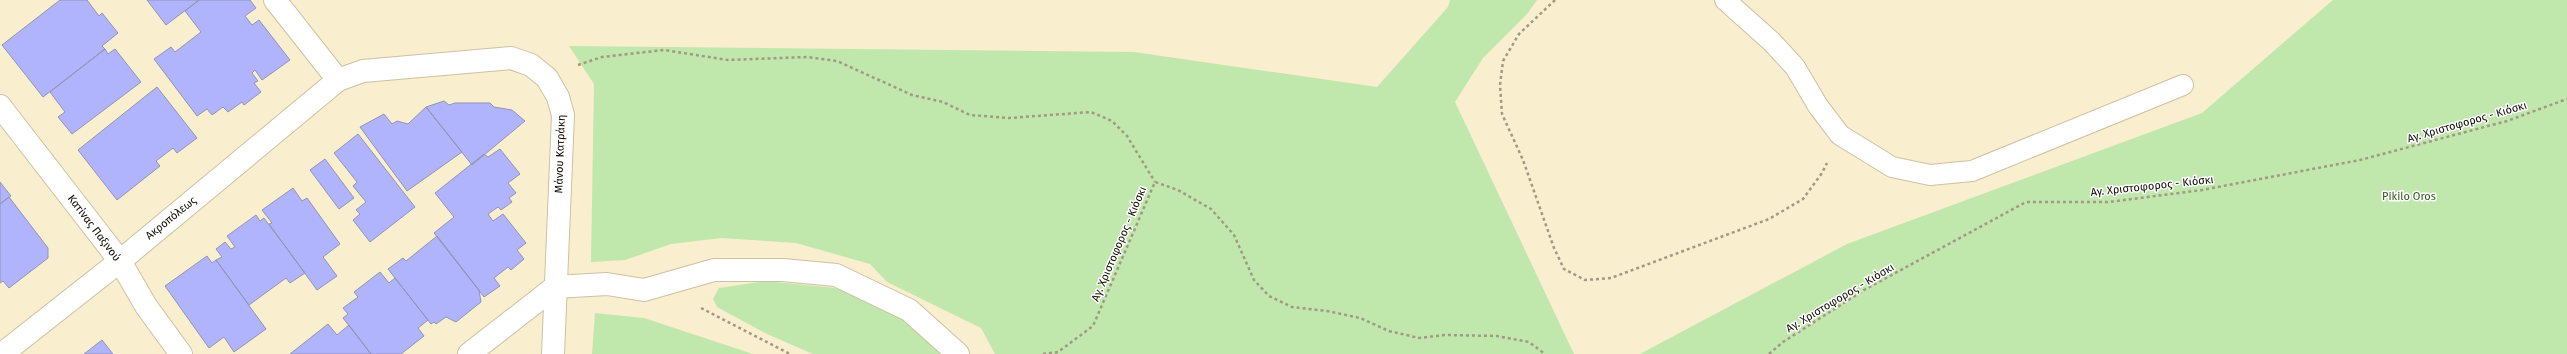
<svg xmlns="http://www.w3.org/2000/svg" width="2567" height="354" font-family="'Fira Sans',sans-serif">
<style>
.green{fill:#c0e7ac}
.building{fill:#b0b4fc;stroke:#9294b2}
.lines{fill:none;stroke-linecap:round;stroke-linejoin:round}
.service-casing{stroke:#cdc1a3;stroke-width:22}
.pedestrian-casing{stroke:#cdc1a3;stroke-width:24}
.minor-casing{stroke:#cdc1a3;stroke-width:24}
.path{stroke:#a19982;stroke-width:2.5;stroke-dasharray:3 3;stroke-linecap:butt}
.service{stroke:#fff;stroke-width:20}
.pedestrian{stroke:#fff;stroke-width:22}
.minor{stroke:#fff;stroke-width:22}
.labels{text-anchor:middle;dominant-baseline:central;stroke-width:3;stroke-linejoin:round;paint-order:stroke}
.street-label{font-size:11px;fill:#0f0c03;stroke:#fff}
.park-label{font-size:11px;fill:#32551b;stroke:#fff}
</style>
<rect width="100%" height="100%" fill="#f9eece"/>
<path class="green" d="M1450,0H1537L1527,14L1483,58L1455,102L1574,354H995L981,328L887,282L870,264L796,243L721,238L671,244L625,260L591,262L594,84L569,46L1134,52L1377,87L1448,7Z
M2333,0H2567V354H1640L1847,244L2202,113Z
M765,281L836,288L906,319L944,354H813L767,334L717,307L713,299L719,288Z
M595,313L644,318L753,354H592Z"/>
<path class="building" d="M60,0H87L99,16L102,13L118,33L102,46L105,49L43,97L2,45Z
M147,0H199L166,25Z
M199,0H250L256,8L245,16L252,25L259,20L290,60L262,80L255,70L252,73L258,81L254,83L261,92L244,105L242,102L228,112L223,107L212,115L207,109L197,116L154,59L171,47L175,52L201,32L185,11Z
M105,49L108,54L115,49L141,82L72,134L58,117L65,112L50,92Z
M157,87L197,138L177,153L173,148L156,161L160,166L117,200L78,150Z
M444,101L449,105L455,103H490L494,107L512,110L525,121L472,165L426,107Z
M426,107L462,152L407,191L360,127L384,114L392,124L397,121L408,124Z
M358,134L415,207L370,242L353,220L360,214L356,210L366,202L353,186L357,182L334,153Z
M500,149L520,174L508,183L516,193L509,198L512,202L501,210L498,207L488,214L493,221L503,214L526,243L517,250L524,259L511,270L508,267L494,278L500,286L484,297L434,233L454,217L435,193L484,154L488,157Z
M325,159L354,198L339,209L310,170Z
M0,182L11,196L0,204Z
M293,188L302,201L307,198L340,244L323,257L337,276L317,290L269,224L272,223L262,210Z
M9,197L48,248V258L9,288L3,281L0,283V204Z
M256,215L260,221L264,218L305,273L290,283L286,278L249,305L216,260L222,257L216,249L225,242L231,249L235,247L227,236Z
M437,236L479,290L481,302L456,322L446,317L436,324L434,322L431,324L388,269L403,258L406,261Z
M207,256L212,263L216,260L266,329L234,352L224,337L209,348L165,286Z
M380,272L389,283L395,278L428,320L418,328L424,336L401,354H371L343,318L348,314L343,308L358,297L354,292Z
M328,324L337,335L349,325L371,354H290Z
M102,340L113,354H84Z"/>
<g class="lines">
<g class="service-casing">
<path id="service" d="M1725,0L1772,42L1795,67L1818,106L1840,135L1892,167L1930,175L1972,171L2183,85"/>
</g>
<g class="pedestrian-casing">
<path id="pedestrian" d="M120,261L146,306L181,354"/>
</g>
<g class="minor-casing">
<path id="minor" d="M275,0L338,80
M0,106L120,261
M2,354L120,261L338,80L363,71L511,58L531,65L547,78L558,97L563,115L553,354
M469,354L555,287L607,284L644,290L714,270H783L836,275L909,310L958,354"/>
</g>
<path class="path" d="M1555,0L1519,34L1503,61L1500,85L1502,114L1523,160L1554,248L1564,269L1585,280L1611,278L1769,219L1803,199L1822,173L1827,163
M578,65L602,57L664,50L728,60L807,57L837,61L912,95L943,102L970,115L1009,118L1091,112L1112,121L1127,136L1155,182
M701,308L790,354
M1043,354L1058,352L1093,326L1155,182L1178,190L1211,209L1234,235L1254,280L1269,296L1292,307L1327,311L1360,318L1389,331L1419,338L1445,335L1497,336L1529,342L1545,354
M1769,354L1783,342L1864,290L2026,202H2109L2202,190L2360,160L2507,121L2567,99"/>
<use href="#service" class="service"/>
<use href="#pedestrian" class="pedestrian"/>
<use href="#minor" class="minor"/>
</g>
<g class="labels">
<g class="street-label">
<text transform="translate(2467 122) rotate(-16)">Αγ. Χριστοφορος - Κιόσκι</text>
<text transform="translate(560 154) rotate(-88)">Μάνου Κατράκη</text>
<text transform="translate(2152 186) rotate(-6)">Αγ. Χριστοφορος - Κιόσκι</text>
<text transform="translate(171 218) rotate(-39)">Ακροπόλεως</text>
<text transform="translate(94 228) rotate(53)">Κατίνας Παξινού</text>
<text transform="translate(1119 244) rotate(-67)">Αγ. Χριστοφορος - Κιόσκι</text>
<text transform="translate(1840 298) rotate(-31)">Αγ. Χριστοφορος - Κιόσκι</text>
</g>
<g class="park-label">
<text x="2409" y="196">Pikilo Oros</text>
</g>
</g>
</svg>
